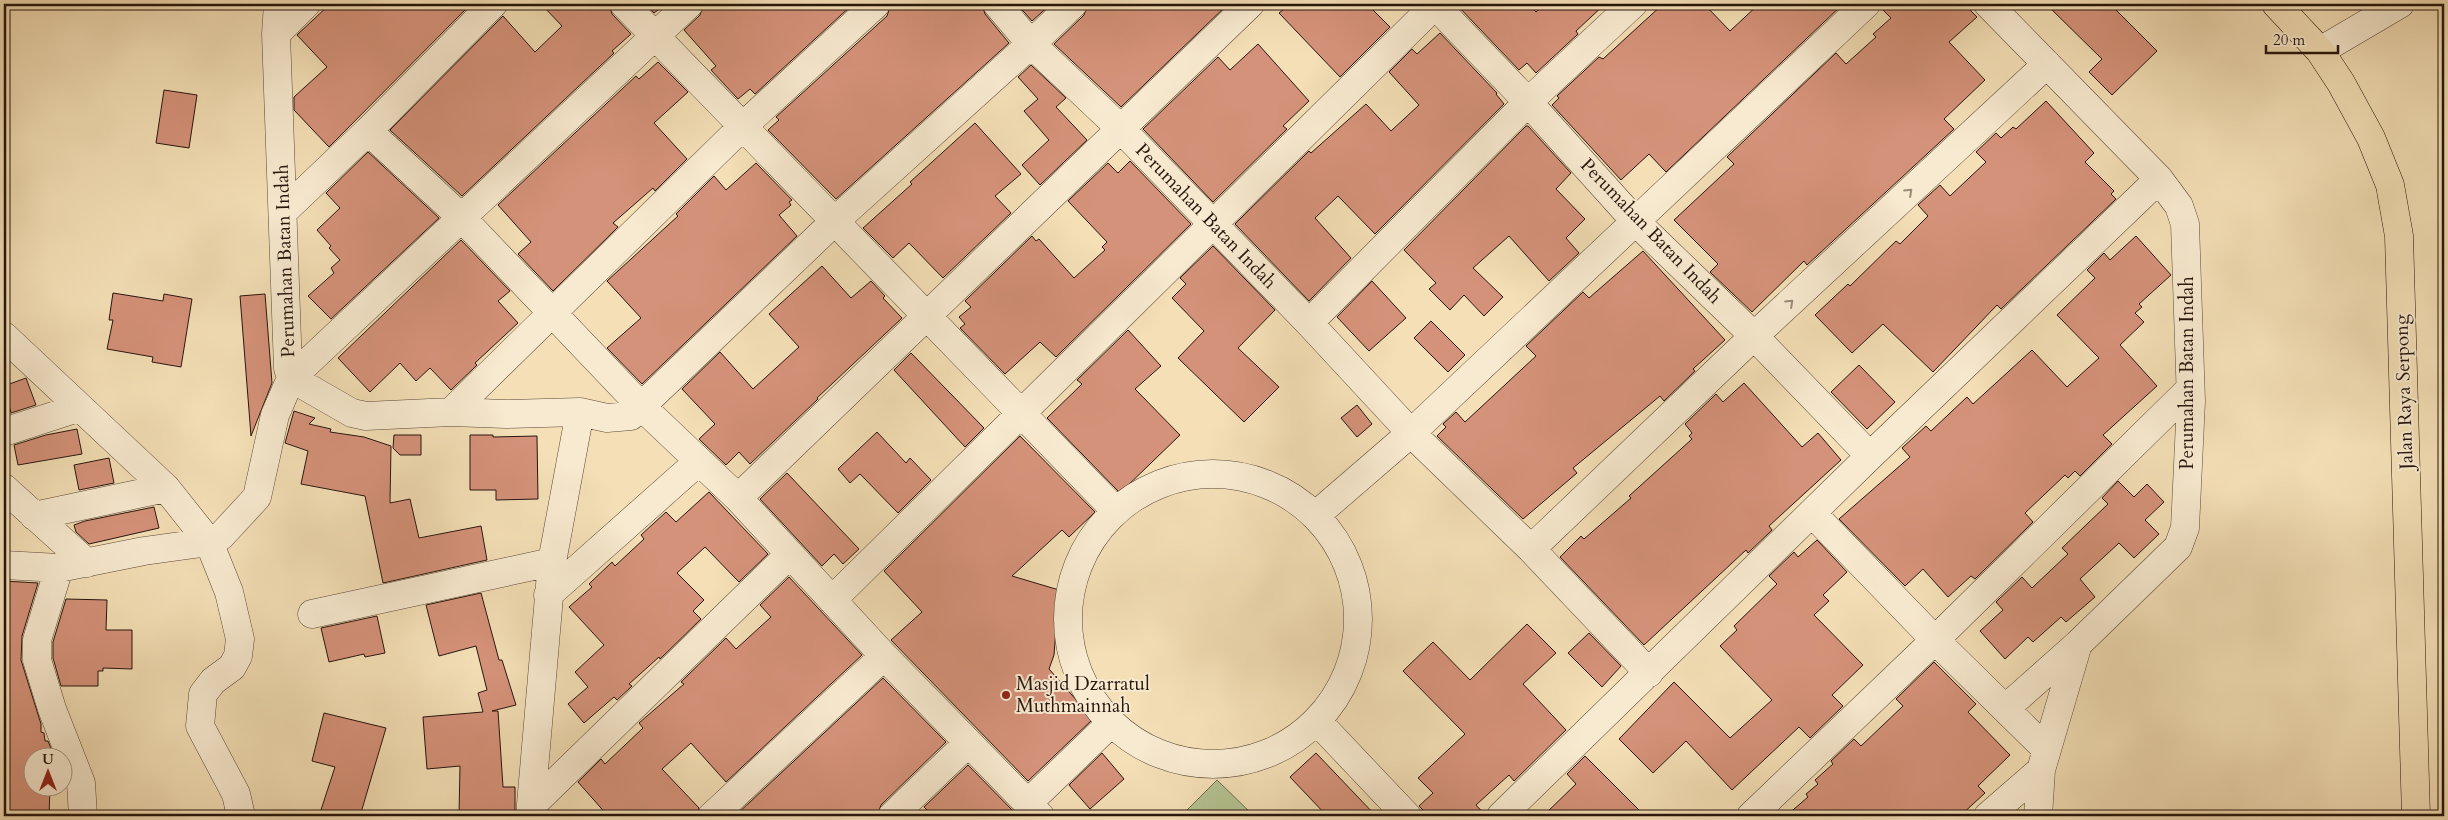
<svg xmlns="http://www.w3.org/2000/svg" width="2448" height="820" font-family="Cardo,serif">
<style>
.pitch{fill:#b5c392;stroke:#6e6c50}
.building{fill:#d5927a;stroke:#27150d}
.lines{fill:none;stroke-linecap:round;stroke-linejoin:round}
.minor-casing{stroke:#5a4837;stroke-width:29}
.major-casing{stroke:#27150d;stroke-width:29}
.minor{stroke:#f8ead0;stroke-width:28}
.major{stroke:#f4dfb6;stroke-width:28}
.oneway{stroke:#9a8a78}
.poi-dot{fill:#8f2418;stroke:#f8ead0;stroke-width:2}
.labels{text-anchor:middle;dominant-baseline:central;stroke-width:4;stroke-linejoin:round;paint-order:stroke}
.street-label{font-size:19px;fill:#27150d;stroke:#f8ead0}
.poi-label{font-size:19px;fill:#27150d;stroke:#f8ead0;text-anchor:start}
</style>
<rect width="100%" height="100%" fill="#f4dfb6"/>
<filter id="stains"><feTurbulence type="fractalNoise" baseFrequency=".004" numOctaves="4"/><feColorMatrix values="0 0 0 0 .2 0 0 0 0 .09 0 0 0 0 .02 0 0 0 .5 -.17"/></filter>
<radialGradient id="worn" r=".72"><stop offset=".6" stop-color="#630" stop-opacity="0"/><stop offset="1" stop-color="#630" stop-opacity=".3"/></radialGradient>
<path class="pitch" d="M1217,780L1254,816H1181Z"/>
<path class="building" d="M330,4H471L329,147L294,110V97L327,67L297,35Z
M541,4H609L612,14L631,34L612,51L614,53L462,196L390,130L503,16L535,52L562,26Z
M646,4H666L654,13Z
M704,4H853L755,94L750,89L738,99L711,70L716,66L684,30L700,15Z
M891,4H982L985,14L1009,43L836,199L768,130L779,120L776,117L887,16Z
M1017,4H1051L1032,21Z
M1088,4H1228L1121,107L1054,44L1084,15Z
M1290,4H1367L1390,27L1340,77L1279,13Z
M1456,4H1529L1536,12L1545,4H1605L1576,31L1578,34L1536,73L1527,63L1519,70Z
M1663,4H1704L1730,31L1759,4H1843L1666,172L1649,154L1621,180L1552,105L1559,98L1557,96L1599,57L1603,59Z
M1881,4H1964L1977,17L1949,42L1985,80L1944,119L1954,129L1807,265L1804,261L1752,312L1710,272L1718,264L1674,220L1734,164L1727,157L1836,53L1846,64L1876,37L1873,34L1891,18L1881,8Z
M2046,4H2110L2157,51L2112,95L2089,72L2102,59Z
M1440,33L1497,93L1496,94L1504,104L1375,234L1338,196L1315,218L1351,258L1309,301L1235,224L1309,151L1311,153L1366,104L1391,131L1419,105L1389,72L1412,49L1417,54Z
M1258,44L1309,101L1283,126L1287,129L1213,202L1143,129L1218,57L1230,70Z
M658,62L688,92L654,123L687,159L655,191L653,188L613,223L618,227L553,291L518,254L531,242L498,205L636,76L639,79Z
M1031,65L1066,98L1056,107L1087,140L1040,185L1022,165L1049,140L1024,111L1038,99L1018,77Z
M164,90L197,95L189,148L156,143Z
M2046,101L2094,153L2085,162L2114,191L2111,194L2116,199L2001,309L1997,305L1933,372L1883,324L1852,353L1815,315L1848,284L1850,286L1896,241L1900,244L1928,216L1918,205L1940,185L1950,196L1986,162L1976,152L1996,133L2001,138L2013,127L2016,129Z
M975,123L1021,174L995,196L1011,213L943,278L909,243L893,258L863,228L912,184L910,182Z
M1526,126H1528L1571,173L1556,189L1585,219L1566,238L1579,253L1549,281L1509,236L1473,268L1503,297L1484,316L1464,295L1450,310L1429,289L1436,283L1404,250Z
M368,152L439,218L331,319L308,296L334,273L331,268L340,260L329,248L331,246L317,230L340,208L326,193Z
M1130,161L1191,224L1056,357L1040,342L1005,374L960,328L965,324L959,317L971,307L965,301L1032,236L1036,241L1039,239L1074,278L1105,250L1102,247L1107,242L1068,201L1108,163L1118,173Z
M756,163L792,200L789,202L791,205L779,215L797,236L642,384L607,348L641,318L607,281L678,216L676,214L714,176L726,190Z
M2136,236L2171,275L2139,304L2142,307L2135,313L2144,322L2120,345L2157,386L2103,435L2112,444L2080,476L2075,471L2068,478L2065,475L2025,513L2033,522L1975,579L1971,576L1948,597L1923,569L1905,586L1839,519L1910,457L1902,448L1926,426L1931,431L1967,397L1973,404L2032,350L2067,387L2099,358L2057,315L2095,278L2087,270L2104,253L2110,260Z
M461,240L510,291L498,301L518,323L475,363L477,365L451,390L430,368L416,381L400,363L370,392L338,358Z
M1213,246L1275,310L1238,348L1279,387L1244,422L1178,358L1204,331L1172,298L1186,284L1180,278Z
M1643,251L1725,340L1693,369L1695,371L1664,401L1660,396L1573,468L1577,473L1523,519L1437,436L1446,427L1443,424L1456,412L1465,422L1536,356L1526,346L1583,292L1589,298Z
M822,266L851,298L871,281L885,296L883,298L902,318L817,398L818,399L750,464L739,452L726,465L699,439L715,424L682,389L720,352L753,389L799,347L769,314Z
M1372,281L1406,318L1369,351L1337,317Z
M113,293L163,301L164,294L192,299L181,367L152,362L153,357L107,349L113,320H109Z
M265,294L272,383L251,436L240,296Z
M1431,321L1465,355L1448,372L1414,338Z
M1128,330L1161,366L1135,389L1180,435L1120,493L1047,418L1082,384L1077,380Z
M911,353L984,428L965,447L894,370Z
M1859,365L1895,402L1867,429L1831,392Z
M26,378L36,405L11,413L4,386Z
M1744,383L1802,447L1818,433L1841,460L1769,526L1772,530L1748,553L1746,550L1644,645L1560,557L1581,536L1584,539L1631,498L1629,496L1692,439L1689,436L1692,433L1685,424L1716,394L1723,402Z
M1357,405L1372,424L1357,437L1341,418Z
M294,411L315,418L309,424L331,429L330,432L364,437L391,446L390,503L410,499L419,538L481,526L487,560L383,583L365,496L301,484L308,451L285,443Z
M77,429L82,454L18,465L14,445L46,435Z
M877,432L906,463L910,458L931,480L898,513L860,474L850,483L838,469Z
M394,435H421V455H400L393,448Z
M470,435H493V437L537,436L538,499L496,500V490H470Z
M1020,436L1095,512L1069,537L1062,530L1012,576L1059,590L1054,655L1049,669L1093,719L1028,781L891,640L922,612L884,571Z
M109,458L114,483L79,490L74,465Z
M787,473L859,549L843,564L834,554L822,566L760,499Z
M2118,481L2134,497L2147,484L2164,502L2145,520L2159,534L2134,558L2119,543L2080,579L2095,597L2066,622L2061,617L2033,642L2028,637L2005,659L1980,631L2003,610L1996,602L2022,577L2032,588L2068,554L2062,548L2108,504L2102,498Z
M709,492L768,554L739,582L705,547L677,573L704,600L693,611L701,619L660,659L659,657L629,684L632,686L617,700L614,697L584,723L568,704L588,687L575,672L604,645L569,607L592,587L589,584L612,562L615,566L644,539L641,535L666,512L676,522Z
M154,507L159,528L89,544L76,532L74,525L85,521Z
M1817,540L1847,572L1823,595L1829,601L1814,615L1863,665L1832,695L1843,706L1810,738L1799,727L1732,790L1686,741L1653,773L1619,739L1674,682L1730,738L1772,700L1720,646L1737,630L1734,626L1777,584L1769,576L1794,552L1798,557Z
M789,577L862,655L726,782L691,743L662,769L699,808L697,816H608L578,782L601,759L605,764L643,728L639,723L684,684L681,682L726,638L736,649L771,617L760,605Z
M4,581L38,583L22,636L21,660L41,724V732L44,733L45,741H48L52,751V758H32V788H50L49,816H4Z
M481,593L499,660H502L516,705L492,711H498L503,787H515V816H459L460,766L427,769L423,717L483,712L478,693L487,690L476,646L439,656L426,605Z
M66,599L107,600L106,630H132V669L103,668V671H98V686H61L53,658V642Z
M377,616L385,653L365,657L364,654L329,662L321,628Z
M1527,624L1556,653L1523,684L1566,730L1514,781L1509,775L1476,805L1486,816H1429L1419,806L1433,793L1418,778L1465,734L1403,671L1433,642L1470,680Z
M1589,633L1621,666L1602,687L1568,653Z
M1934,662L1976,704L1968,712L2010,755L1978,786L1985,793L1960,816H1786L1808,797L1806,794L1818,784L1815,780L1833,764L1831,761L1854,739L1861,746L1903,706L1896,699Z
M883,678L946,742L881,805L877,816H735Z
M324,713L386,728L360,816H319L335,767L312,761Z
M1102,753L1124,779L1090,809L1069,785Z
M1316,753L1376,816H1327L1290,777Z
M1585,756L1645,816H1543L1576,784L1567,774Z
M968,765L1018,816H933L924,807Z"/>
<g class="lines">
<g class="minor-casing">
<path id="minor" d="M278,4L276,34L288,368L291,378L352,413L366,416L451,412L506,414L580,412L607,418L631,416L836,220L1031,44L1073,4
M624,4L1115,510
M997,4L1031,44L1121,129L1309,323L1411,433L1531,549L1649,673
M1434,4L1528,102L1636,222L1754,336L1870,456
M1988,4L2159,179L2179,206L2185,224L2191,401L2185,528L2178,547L2078,644L2041,770
M276,34L306,4
M2320,51L2400,4
M368,131L461,217L641,406L738,498L884,656L1040,816
M284,211L368,131L493,4
M1309,323L1528,102L1633,4
M4,336L166,488L209,542L229,592L240,639L238,656L232,667L213,681L203,694L200,726L236,794L241,816
M451,412L742,127L876,4
M4,432L78,408
M1068 619a145 145 0 1 1 290 0a145 145 0 1 1-290 0Z
M4,488L87,563
M738,498L1250,4
M1812,513L1935,640L2046,749
M1316,515L1411,433L1866,4
M34,516L166,488
M1531,549L1754,336L2047,64
M4,565L59,568L144,551L209,542L221,536L257,497L275,415L291,378L689,4
M59,568L37,640V660L52,709L81,783L83,816
M548,595L699,461
M832,600L1436,4
M312,614L552,562
M2006,708L2078,644
M1318,722L1407,816
M1028,803L1110,724
M531,806L790,554
M530,816L552,562L580,412
M712,816L884,656
M892,816L968,743
M1501,816L1870,456L2159,179
M1751,816L1935,640L2190,389
M1988,816L2041,770L2038,816"/>
</g>
<g class="major-casing">
<path id="major" d="M2276,4L2320,51L2341,83L2371,138L2390,185L2399,236L2416,816"/>
</g>
<use href="#minor" class="minor"/>
<use href="#major" class="major"/>
</g>
<defs><path id="oneway-chevron" d="M-2-3.5L2.5 0L-2 3.5" fill="none" stroke-width="1.6" stroke-linecap="round" stroke-linejoin="round" transform="scale(1.25)"/></defs>
<g class="oneway">
<use href="#oneway-chevron" transform="translate(1909 192) rotate(-43)"/>
<use href="#oneway-chevron" transform="translate(1790 303) rotate(-43)"/>
</g>
<circle class="poi-dot" cx="1006" cy="695" r="5"/>
<g class="labels">
<g class="street-label">
<text transform="translate(1206 216) rotate(46)">Perumahan Batan Indah</text>
<text transform="translate(1651 231) rotate(46)">Perumahan Batan Indah</text>
<text transform="translate(285 261) rotate(-92)">Perumahan Batan Indah</text>
<text transform="translate(2187 373) rotate(-90)">Perumahan Batan Indah</text>
<text transform="translate(2404 392) rotate(-92)">Jalan Raya Serpong</text>
</g>
<g class="poi-label">
<text x="1016" y="684">Masjid Dzarratul<tspan x="1016" dy="22">Muthmainnah</tspan></text>
</g>
</g>
<rect width="2448" height="820" fill="none" stroke="#f4dfb6" stroke-width="20"/>
<rect x="5" y="5" width="2438" height="810" fill="none" stroke="#27150d" stroke-width="2.5"/>
<rect x="10" y="10" width="2428" height="800" fill="none" stroke="#27150d"/>
<g transform="translate(48 772)"><circle r="24" fill="#f8ead0" stroke="#a49582"/>
<path d="M0-4L9 19L0 12L-9 19Z" fill="#8f2418"/>
<text y="-8" font-size="14" font-weight="bold" text-anchor="middle" fill="#27150d">U</text>
</g>
<path d="M2266 45v8h72v-8" fill="none" stroke="#27150d" stroke-width="2.5"/>
<text x="2273" y="45" font-size="15" fill="#27150d" stroke="#f8ead0" stroke-width="4" paint-order="stroke">20 m</text>
<rect width="100%" height="100%" filter="url(#stains)"/>
<rect width="100%" height="100%" fill="url(#worn)"/>
</svg>
